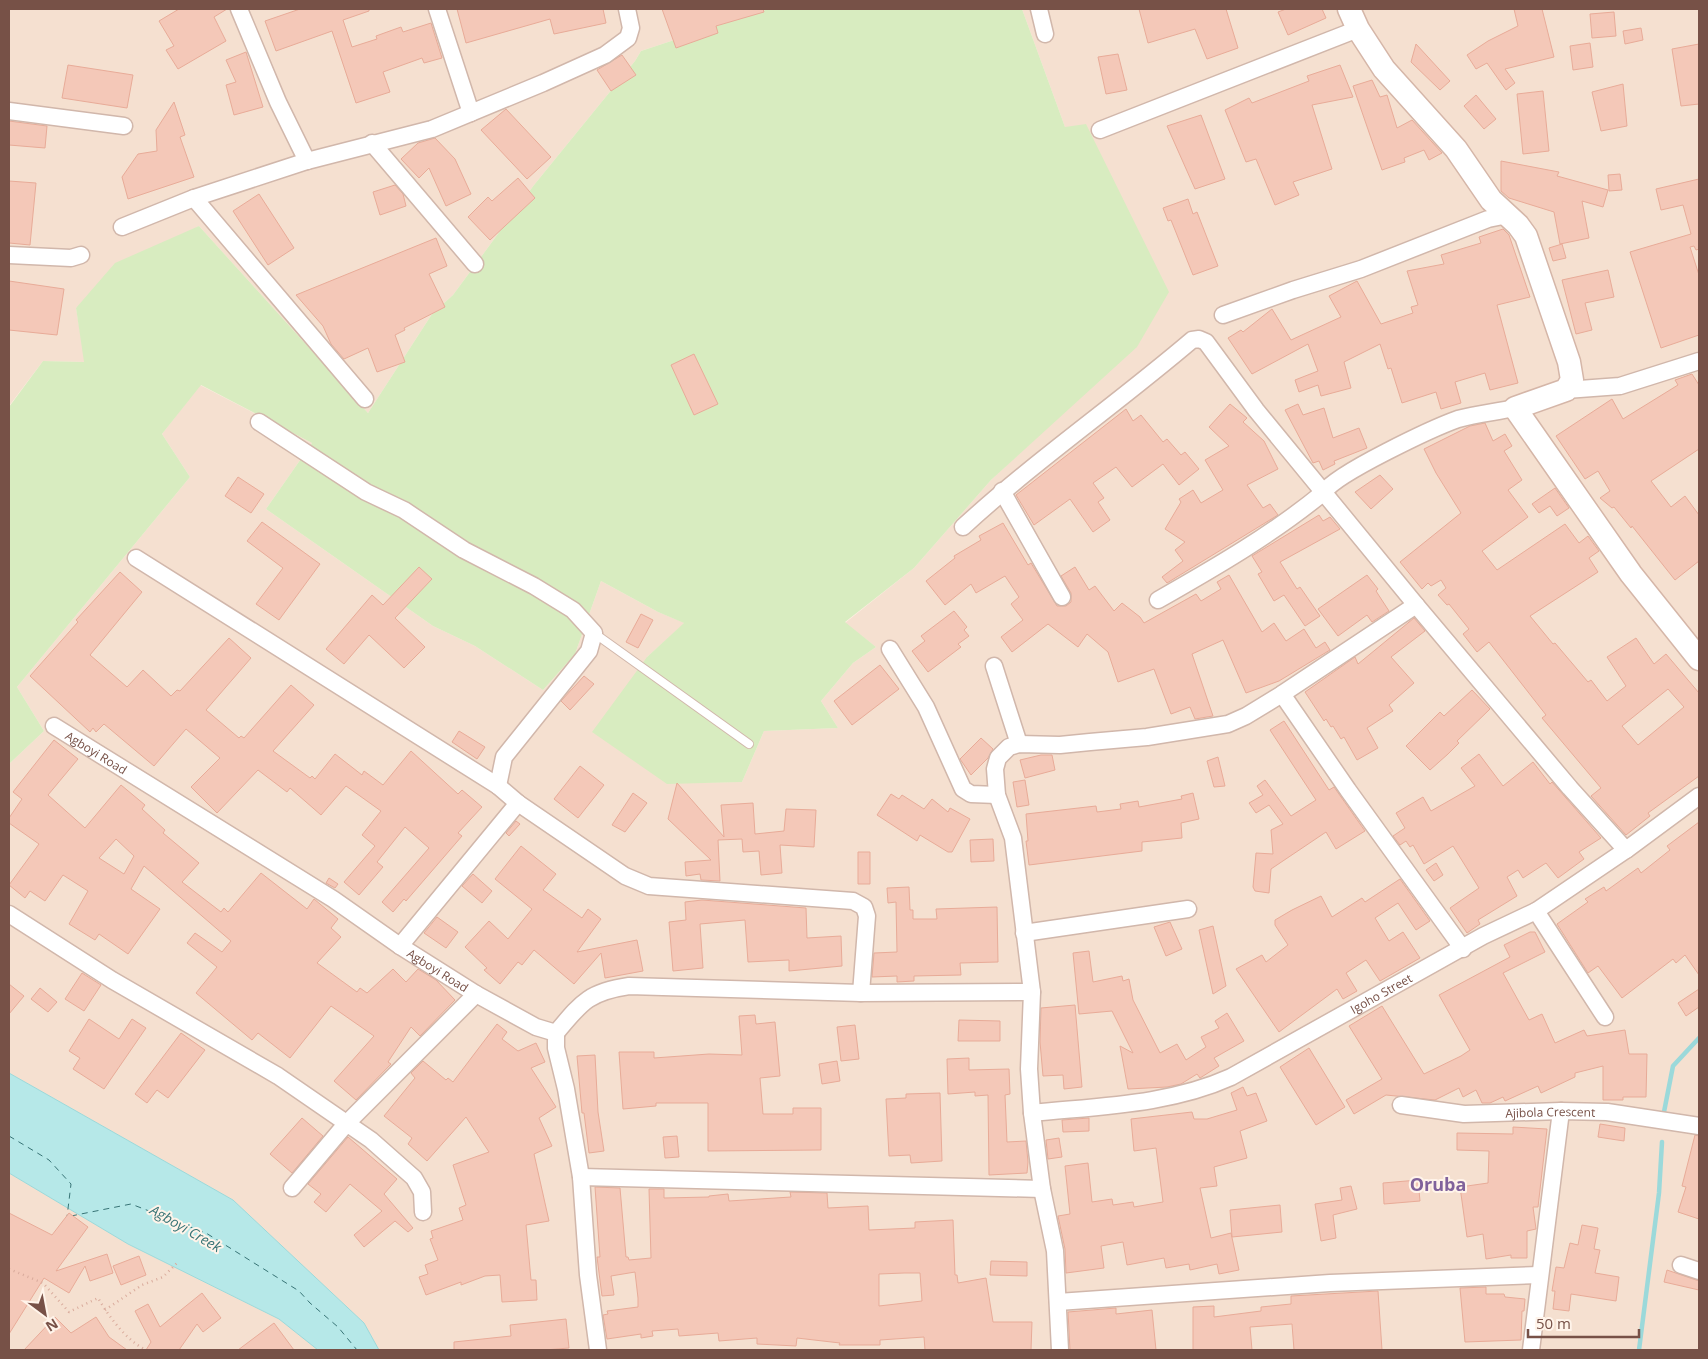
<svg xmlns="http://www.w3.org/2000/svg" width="1708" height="1359" font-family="'Open Sans',sans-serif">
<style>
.residential{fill:#f5e0d0}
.green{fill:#d8ecc0}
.water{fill:#b6e8e8;stroke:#9bd9da}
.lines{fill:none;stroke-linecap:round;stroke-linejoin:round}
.stream{stroke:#9bd9da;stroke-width:4.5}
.ferry{stroke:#387476;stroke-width:1;stroke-dasharray:6 5;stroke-linecap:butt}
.building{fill:#f4c8b8;stroke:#e8ab98;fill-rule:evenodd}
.lane-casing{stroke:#d1b7ab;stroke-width:10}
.street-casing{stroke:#d1b7ab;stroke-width:19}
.secondary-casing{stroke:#d5b6a8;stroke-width:25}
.path{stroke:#d9ab9c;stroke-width:2.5;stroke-dasharray:1 4;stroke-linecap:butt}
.lane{stroke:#fff;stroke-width:8}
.street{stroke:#fff;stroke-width:16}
.secondary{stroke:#fff;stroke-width:22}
.labels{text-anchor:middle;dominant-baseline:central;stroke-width:4;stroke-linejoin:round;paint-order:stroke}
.street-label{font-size:12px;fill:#775147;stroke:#fff4ea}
.water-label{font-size:14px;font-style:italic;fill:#387476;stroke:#fff4ea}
.district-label{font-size:18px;font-weight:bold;fill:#80629b;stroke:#fff4ea}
</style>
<rect width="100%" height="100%" fill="#fdefe2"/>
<path class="residential" d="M9,9H768L641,51L635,61L534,185L453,295L432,314L368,413L199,226L76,308L85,362L43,361L9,406Z
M1022,9H1699V1350H379L364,1323L233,1200L9,1073V764L44,731L17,687L190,477L162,434L200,385L312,443L266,509L433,626L475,646L543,690L575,654L601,581L658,612L685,623L647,657L667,783L742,782L764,731L838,728L821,701L853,663L876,647L845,623L914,568L991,480L1035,439L1065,127Z
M9,1173L128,1244L279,1319L318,1350H9Z"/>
<path class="green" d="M768,9H1022L1065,127L1086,124L1169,292L1137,347L991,480L914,568L845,622L876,647L853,663L821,701L838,728L764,731L742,782L667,784L592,732L647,657L684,623L658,612L601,581L575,654L543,690L475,646L433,626L266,509L312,443L201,385L162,434L190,477L17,687L44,731L9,764V407L43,361L84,362L76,308L115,263L199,226L368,413L432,314L453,295L534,185L635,61L641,51Z"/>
<path class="water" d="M9,1073L233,1200L364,1323L379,1350H318L279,1319L128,1244L9,1173Z"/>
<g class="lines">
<path class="stream" d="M1663,1117L1673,1066L1699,1038
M1639,1350L1659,1193L1662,1142"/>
<path class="ferry" d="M9,1136L49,1160L71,1184L67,1217
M71,1216L131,1204L206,1233L299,1291L310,1303L338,1327L357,1350"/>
</g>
<path class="building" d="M179,9H227L214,17L226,41L178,69L166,50L174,46L159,21Z
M300,9H369V11L343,20L352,47L377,39L376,36L401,27L403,32L431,23L442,58L424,63L422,58L383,72L390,92L356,103L332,31L276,51L265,21Z
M457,9H603L606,23L554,34L550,19L466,43Z
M662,9H763L764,12L716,26L718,33L676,48Z
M1139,9H1226L1238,48L1207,59L1195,29L1148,43Z
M1286,9H1322L1326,18L1288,35L1278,12Z
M1514,9H1542L1554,57L1505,69L1515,83L1506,90L1487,63L1476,69L1467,55L1488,41L1518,26Z
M1614,12L1616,36L1592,38L1590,14Z
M1641,28L1643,40L1625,44L1623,31Z
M1590,43L1593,67L1573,70L1570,46Z
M1416,44L1450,81L1440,90L1411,62Z
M1699,44V104L1681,106L1672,49Z
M246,52L263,107L234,115L226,85L236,82L226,60Z
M1118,54L1127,90L1106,94L1098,57Z
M622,55L636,75L611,91L597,70Z
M68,65L133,75L127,108L62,98Z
M1340,65L1353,97L1312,105L1332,169L1293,182L1299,195L1275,205L1256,159L1246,162L1225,110L1249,98L1252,103L1309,81L1307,76Z
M1372,80L1380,97L1387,95L1397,128L1412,120L1442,153L1429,160L1424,150L1404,158L1405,162L1382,170L1353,86Z
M1623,84L1627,126L1601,131L1592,92Z
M1543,91L1549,151L1523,154L1517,94Z
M1476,95L1496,119L1484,129L1464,106Z
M174,102L185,135L180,137L194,177L128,199L122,177L138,154L157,151L156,130Z
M506,109L551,157L527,179L481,130Z
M1201,115L1225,179L1195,189L1167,126Z
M9,121L47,126L45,148L9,145Z
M435,138L455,159L471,194L446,206L429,168L419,178L401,159L418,143Z
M1501,161L1559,172L1557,176L1608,190L1603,207L1582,201L1589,238L1560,244L1554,212L1509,198L1501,191Z
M1620,174L1622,190L1609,191L1608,175Z
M518,178L535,198L490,240L468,217L488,197L492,201Z
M1699,179V249L1696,250L1694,246L1690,247L1699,275V335L1661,348L1630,252L1691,234L1683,205L1661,210L1656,189Z
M9,181L36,183L30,245L9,243Z
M395,185L403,194L406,206L380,215L373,192Z
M259,194L294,248L268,265L233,211Z
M1188,199L1193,214L1197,212L1218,266L1193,275L1171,220L1168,221L1163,208Z
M1503,229L1509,235L1530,297L1497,305L1518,383L1490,390L1485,373L1455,382L1461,403L1441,409L1436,392L1402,403L1391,368L1388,369L1380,344L1344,362L1351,388L1321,396L1318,385L1299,392L1295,380L1318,371L1308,344L1252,374L1228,338L1241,330L1243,332L1272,309L1291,340L1341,317L1329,296L1357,281L1381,324L1413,313L1411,307L1418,305L1407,271L1444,264L1441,255L1481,243L1479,237Z
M436,238L447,266L429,274L445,307L404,328L405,330L395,335L405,362L377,372L368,348L344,359L331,344L323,326L296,295Z
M1562,244L1566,258L1553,261L1549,248Z
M1608,270L1614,297L1585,303L1592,330L1576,334L1562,280Z
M9,281L64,289L57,335L9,330Z
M694,354L718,404L694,415L671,365Z
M1692,374L1699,385V449L1651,481L1671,507L1685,496L1699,515V561L1675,580L1632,526L1631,528L1614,507L1612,508L1600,498L1610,491L1598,471L1585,479L1556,436L1612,399L1623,419L1678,385L1675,380Z
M1230,404L1247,418L1243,422L1264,441L1278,469L1247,485L1263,508L1270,504L1278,515L1167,583L1162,577L1183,561L1175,550L1185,542L1165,529L1181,502L1179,499L1193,490L1201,503L1223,490L1205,460L1229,446L1209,427Z
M1298,404L1303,415L1324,408L1333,438L1359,428L1367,448L1334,461L1335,464L1323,470L1319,461L1313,463L1285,410Z
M1126,409L1133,421L1141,415L1163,442L1167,439L1181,455L1185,452L1199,469L1179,485L1163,464L1132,487L1116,467L1093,483L1104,498L1098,502L1110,520L1093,532L1070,499L1034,525L1016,495Z
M1485,423L1493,441L1505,434L1512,446L1504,451L1522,480L1508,490L1528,517L1482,551L1497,570L1565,524L1579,543L1588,536L1599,551L1589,558L1598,572L1530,616L1553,644L1555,643L1588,682L1591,680L1607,701L1626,686L1607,657L1636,638L1654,664L1666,654L1699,693V776L1648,813L1650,816L1626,835L1591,796L1601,788L1542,718L1546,715L1489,642L1477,652L1463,634L1469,629L1449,604L1447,605L1438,595L1446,588L1441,580L1431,586L1428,583L1422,589L1400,562L1461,513L1436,473L1424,449L1470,426ZM1668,689L1684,707L1638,745L1622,726Z
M1380,475L1393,489L1371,509L1355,492Z
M238,477L264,494L251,513L225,496Z
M1555,488L1569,508L1557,516L1550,506L1539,513L1532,504Z
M1319,515L1323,521L1330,517L1340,529L1280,562L1297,589L1300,587L1320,616L1305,626L1284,595L1274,601L1258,574L1262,572L1252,556Z
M262,522L320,564L279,620L256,604L283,568L247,541Z
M1003,523L1028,565L1031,563L1057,606H1066L1071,602V593L1061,576L1075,567L1089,590L1095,586L1114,611L1122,603L1140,617L1144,623L1196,594L1201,601L1221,589L1217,582L1229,575L1262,632L1274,623L1286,641L1304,629L1316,648L1325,642L1330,650L1279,681L1246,693L1223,640L1192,654L1213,716L1195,719L1190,707L1171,714L1154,669L1118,682L1108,652L1087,634L1078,647L1048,624L1012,652L1001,637L1023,620L1011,604L1019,597L1005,576L976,593L971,584L945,605L926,581L955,558L954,556L981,540L979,536Z
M419,567L432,579L395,618L425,647L404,668L369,635L344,664L326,649L372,595L383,605Z
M120,572L142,592L90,655L127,687L143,670L171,696L177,690L180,691L229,638L251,658L206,710L239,738L241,736L244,738L291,685L314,705L273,751L310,778L312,776L315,779L335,754L362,775L364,771L383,785L411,751L458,794L462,790L482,807L458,833L462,836L406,901L404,899L393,912L382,902L429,848L405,827L377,862L383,867L359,895L344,882L375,846L362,835L381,811L346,786L321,815L290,788L287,792L258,770L217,813L191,787L220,758L186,729L154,766L104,724L96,732L93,728L90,732L30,676L78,622L76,620Z
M1367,575L1378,589L1376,591L1389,611L1372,622L1367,615L1338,636L1318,609Z
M954,611L967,627L964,630L969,636L958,644L961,647L928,672L912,651L925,641L921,636Z
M641,614L653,620L638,648L626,642Z
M1414,618L1425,631L1391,657L1414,683L1389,705L1393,711L1367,728L1378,748L1357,760L1344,737L1341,739L1333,726L1331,727L1326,719L1324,721L1305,692L1355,657L1358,664Z
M880,665L899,689L852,725L834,701Z
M584,676L594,684L570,710L561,701Z
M1472,690L1490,709L1457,741L1459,743L1448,754L1430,770L1406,746L1440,712L1444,716Z
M1284,721L1329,790L1334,787L1365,831L1336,849L1326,832L1271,869L1269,893L1255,891L1253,887L1256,853L1273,854L1271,830L1283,824L1269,805L1256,813L1249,803L1263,795L1257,786L1265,780L1291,816L1316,800L1270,730Z
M459,731L485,747L477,759L452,742Z
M981,738L993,749L988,758L971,775L960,759Z
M54,740L78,759L48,795L85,828L121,785L145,805L142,809L165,830L163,833L199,863L182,882L221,912L224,908L228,912L261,873L307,909L314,899L338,919L331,928L341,937L317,963L357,992L360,988L367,993L393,969L406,982L418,969L436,980L455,1000L420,1036L411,1027L388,1062L391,1064L356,1100L334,1081L374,1036L331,1006L290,1058L258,1033L252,1040L196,993L217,967L187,943L195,933L222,952L231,941L144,866L131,889L160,909L128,954L99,934L95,940L69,924L88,891L63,875L45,901L30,891L25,898L9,885L39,844L9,823V818L22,799L13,792ZM116,839L134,856L124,874L99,858Z
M1479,754L1503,786L1533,762L1550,784L1552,782L1601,838L1579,852L1584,859L1558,878L1546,863L1523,878L1518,870L1507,877L1517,896L1478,920L1480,924L1467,933L1450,908L1479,888L1453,846L1424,864L1413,845L1410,847L1406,841L1400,845L1393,836L1405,828L1396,813L1423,797L1431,811L1475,786L1461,768Z
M1041,755H1052L1055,770L1025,778L1020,760Z
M1218,757L1225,786L1214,787L1207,761Z
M580,766L604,785L578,818L554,799Z
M1025,780L1029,805L1017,807L1013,782Z
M677,783L724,837L721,805L753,803L755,834L784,831L786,809L816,810L814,847L780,845L782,873L761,875L759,851L743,852L742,839L718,840L720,881L701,880L700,874L686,876L685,862L711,860L668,819Z
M633,793L647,803L625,832L612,825Z
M1193,793L1199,819L1181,823L1182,838L1142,842V851L1029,865L1026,841H1028L1026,814L1096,806L1097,812L1121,809L1120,804L1138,801L1139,807L1182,799L1181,796Z
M891,794L899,799L902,795L924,809L932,799L948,812L950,808L970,819L952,852H948L920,835L917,841L877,815Z
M516,821L520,824L509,836L506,833Z
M1699,822V975L1685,955L1676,963L1673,959L1622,998L1598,966L1588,973L1557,924L1588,902L1585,899L1604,887L1606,891L1638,868L1641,873L1670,850L1667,846Z
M993,839L994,861L971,862L970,840Z
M521,846L556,874L543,890L582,918L588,909L601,919L577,952L637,940L643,971L605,978L601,953L574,984L534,950L522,965L518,962L500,984L484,970L487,968L465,947L489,921L508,939L532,909L495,879Z
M858,852H870V884H858Z
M1436,863L1443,875L1434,881L1426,870Z
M473,874L492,891L482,903L462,886Z
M329,878L338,884L335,888L326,883Z
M1400,879L1430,921L1416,930L1398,903L1375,918L1389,941L1403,932L1420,958L1380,981L1366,960L1346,973L1357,991L1343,999L1337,989L1279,1032L1236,969L1262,955L1266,962L1288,945L1275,925V920L1292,910L1321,896L1332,917L1362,898L1365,902Z
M909,887L910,910H913V919H937L936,909L997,907L998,962L960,963L961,975L914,976V981L897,982V976L872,977L874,953L897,952L896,902L888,903L887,888Z
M702,900L806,908L807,938L841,936L842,966L789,971V960L748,962L745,920L700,924L703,968L673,971L669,922L686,920L685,902Z
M437,917L458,932L446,948L424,933Z
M1170,922L1182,949L1166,956L1154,927Z
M1213,926L1226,986L1213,994L1199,930Z
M1530,932H1535L1545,952L1503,973L1529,1020L1542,1014L1555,1043L1584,1030L1587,1036L1625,1030L1629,1054H1647L1646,1097H1623V1100H1603V1066L1575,1073V1077L1541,1093L1538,1086L1505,1101L1503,1097L1490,1103H1482L1476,1090L1463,1097L1459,1088L1435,1100L1386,1095L1354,1114L1346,1100L1382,1079L1349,1026L1382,1006L1424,1074L1461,1056L1470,1050L1439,995L1510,957L1504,945Z
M1089,951L1093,982L1122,976L1123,981L1129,979L1133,1000L1160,1053L1177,1044L1186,1060L1206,1047L1201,1037L1219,1028L1215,1021L1227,1013L1244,1041L1214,1058L1219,1066L1200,1078L1197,1074L1181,1084L1167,1087L1128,1089L1120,1046L1133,1053L1112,1011L1079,1014L1073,953Z
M82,973L101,985L84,1011L65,999Z
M9,984L24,996L9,1014Z
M40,988L57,1002L48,1012L31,999Z
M1699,989V1007L1686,1016L1678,1003Z
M1075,1005L1082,1087L1064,1089L1063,1075L1043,1076L1040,1042L1041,1008Z
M755,1015L756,1024L775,1022L780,1076L760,1078L763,1114H793V1108H821V1150L708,1151V1103H656V1106L623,1109L619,1052H654V1058L709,1054L742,1055L739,1016Z
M89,1019L119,1039L132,1019L146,1028L104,1089L73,1069L80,1058L69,1051Z
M959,1020L1000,1021V1041H958Z
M497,1024L507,1032L502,1039L518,1051L536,1043L545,1062L531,1068L556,1107L539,1118L552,1146L534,1154L549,1221L526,1225L531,1280H536L537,1300L502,1302L500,1275L485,1276L461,1285V1282L426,1295L419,1277L428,1274L425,1265L438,1260L430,1239L433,1238L431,1231L463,1220L459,1208L466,1205L453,1165L489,1152L466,1117L427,1161L408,1144L412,1138L384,1116L415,1078L411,1073L423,1061L446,1080L448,1078L453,1082Z
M855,1025L859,1059L841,1061L837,1027Z
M181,1033L205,1050L168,1098L157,1090L147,1103L135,1094Z
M1309,1048L1345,1107L1316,1125L1280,1067Z
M595,1055L598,1112L604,1151L589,1153L584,1113H582L577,1056Z
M969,1058V1070L1009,1069L1010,1094L1005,1095L1007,1142L1026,1141L1028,1162L1027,1173L989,1175L988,1095L975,1096V1092L948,1094L947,1059Z
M837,1061L840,1081L822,1084L819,1064Z
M1243,1087L1247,1096L1256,1093L1267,1121L1240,1131L1247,1158L1214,1167L1217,1186L1200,1188L1211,1238L1231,1233L1239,1270L1219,1274L1217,1264L1190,1270L1189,1264L1166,1268L1164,1258L1127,1265L1123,1242L1101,1246L1104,1268L1066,1273L1065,1249L1058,1216L1070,1214L1065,1166L1088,1163L1092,1202L1112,1199L1113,1205L1133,1202L1134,1207L1163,1202L1156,1148L1134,1151L1131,1119L1192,1112L1194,1119H1207L1237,1110L1231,1093Z
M940,1093L942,1161L911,1163L910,1155L889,1156L886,1099L906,1098V1094Z
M302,1118L323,1136L292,1173L270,1154Z
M1089,1118V1131L1063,1132L1062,1120Z
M1600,1124L1625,1128L1624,1141L1598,1137Z
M1513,1127L1547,1129L1538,1207H1533L1536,1229L1527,1231V1258H1511V1255L1486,1259L1483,1234L1467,1237L1460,1187L1488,1183L1489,1151L1457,1150V1133L1513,1134Z
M1695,1135L1699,1136V1219L1678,1212L1686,1187L1682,1186Z
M677,1136L679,1157L665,1158L663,1137Z
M348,1137L397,1179L384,1194L413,1228L408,1232L395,1221L364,1247L354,1235L382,1211L350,1184L326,1212L314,1202L321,1194L308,1184Z
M1059,1138L1062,1157L1048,1159L1046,1140Z
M1418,1180L1420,1201L1384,1204L1383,1183Z
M1351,1186L1357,1209L1333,1215L1336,1238L1321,1241L1315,1204L1342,1200L1340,1188Z
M595,1187L620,1188L626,1257H628L629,1260L651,1258L649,1189H664V1198L709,1197V1196L728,1194L729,1201L791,1197L790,1192L827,1193L828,1208L868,1206L869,1230L915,1228V1222L953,1220L955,1275H957L958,1283L986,1278L993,1322H1032L1031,1350H925L924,1337L880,1340V1345H839L840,1343L797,1338L796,1346L757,1344V1338L719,1341L718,1333L679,1336L678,1329L652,1331L653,1336L641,1338V1334L607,1339L603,1315L608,1314L607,1311L638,1307V1298L635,1272L611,1276L614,1295L602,1296L597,1257H600ZM904,1273H920L922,1301L879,1306V1274Z
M1280,1205L1282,1232L1232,1237L1230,1210Z
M9,1213L52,1235L69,1213L88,1227L56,1271L107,1254L113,1273L90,1281L85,1266L69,1293L44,1278L9,1334Z
M1582,1225L1598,1228L1594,1249L1600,1250L1595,1273L1619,1277L1616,1301L1571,1294L1569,1311L1553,1309L1555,1291H1552L1556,1267L1564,1268L1570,1243L1578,1245Z
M139,1256L146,1275L121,1285L113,1266Z
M991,1261L1027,1262V1276L990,1275Z
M1667,1270L1699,1281V1290L1664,1282Z
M1486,1287V1294H1504L1505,1297L1525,1299L1524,1311H1522L1521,1340L1465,1342L1460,1288Z
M1378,1291L1382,1350H1294L1292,1324L1250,1327L1252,1350H1193V1307L1214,1306V1317L1261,1311V1307L1291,1304V1296Z
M202,1293L221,1318L203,1332L197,1324L179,1350H146L151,1342L135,1311L148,1304L160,1327Z
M1116,1308V1314L1152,1310L1156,1350H1070L1068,1312Z
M55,1317L71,1333L96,1317L109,1337L127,1350H24Z
M566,1319L569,1348L545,1350H454V1342L511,1336L510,1325Z
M274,1323L294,1350H238Z"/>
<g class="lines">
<g class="lane-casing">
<path id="lane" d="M594,633L749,744"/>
</g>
<g class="street-casing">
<g id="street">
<path d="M239,9L278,102L307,161"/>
<path d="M437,9L471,113"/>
<path d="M1039,9L1045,34"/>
<path d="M9,111L124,126"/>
<path d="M1100,130L1358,29"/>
<path d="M372,143L475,264"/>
<path d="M194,198L365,399"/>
<path d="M122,227L194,198L307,161L432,129L543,83L605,55L628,38L631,28L627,9"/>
<path d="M9,255L71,258L81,255"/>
<path d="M1223,315L1293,290L1361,269L1488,219L1508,215"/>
<path d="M1566,390L1620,386L1699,361"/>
<path d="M259,422L366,492L404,510L464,550L534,586L573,610L594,633L589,651L504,757L498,786"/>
<path d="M1002,491L1062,597"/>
<path d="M963,527C1036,460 1117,404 1192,340L1199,339L1206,342L1256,410L1416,605L1570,788L1626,850"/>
<path d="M136,558L498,786L518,803L625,876L649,886L853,901L864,907L867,916L861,993"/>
<path d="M1158,600C1216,567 1273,534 1324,492C1337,473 1433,428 1458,419C1476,414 1496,412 1515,408"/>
<path d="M890,649L926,707L963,789L971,794L997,795"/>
<path d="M994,666L1019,744"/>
<path d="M1282,694L1348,790L1463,949"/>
<path id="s1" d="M54,726L333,899L400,946L476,994L536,1027L556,1033V1048L566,1089L581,1177L588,1275L598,1350"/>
<path d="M1536,911L1605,1017"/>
<path d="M9,914L112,980L278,1076L371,1140L414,1178L422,1192L423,1212"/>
<path d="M1024,933L1188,909"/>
<path d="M400,946L518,803"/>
<path d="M556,1033C581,1003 588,992 629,986L861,993L1032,992"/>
<path id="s2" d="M1401,1105L1464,1114L1561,1111L1607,1112L1699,1126"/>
<path id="s3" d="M1032,1113C1099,1106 1169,1105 1231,1077L1483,936L1536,911L1626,850L1699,796"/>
<path d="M581,1177L1042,1189"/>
<path d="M292,1188L346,1124L476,994"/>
<path d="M1681,1265L1699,1271"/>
<path d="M1058,1302L1330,1283L1539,1275"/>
<path d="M1060,1350L1055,1251L1042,1189L1032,1113L1029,1069L1032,992L1013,838L997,795L995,769L998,758L1009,747L1019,744L1060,745L1090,742L1147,737L1228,724L1246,716L1282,694L1416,605"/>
<path d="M1531,1350L1561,1111"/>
</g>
</g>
<g class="secondary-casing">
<path id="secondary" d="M1349,9L1358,29L1384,69L1456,149L1491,200L1518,225L1526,236L1569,362L1572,380L1566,390L1515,408L1631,574L1699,659"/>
</g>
<path class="path" d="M9,1269L43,1283L69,1312L98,1298C110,1318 126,1340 146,1350
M105,1310L142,1285L163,1277L178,1262"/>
<use href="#lane" class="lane"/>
<use href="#street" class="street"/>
<use href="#secondary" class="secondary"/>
</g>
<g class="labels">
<g class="street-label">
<text stroke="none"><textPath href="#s1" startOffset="50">Agboyi Road</textPath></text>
<text stroke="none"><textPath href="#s1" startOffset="455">Agboyi Road</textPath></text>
<text stroke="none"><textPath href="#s3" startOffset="375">Igoho Street</textPath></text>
<text stroke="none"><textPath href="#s2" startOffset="150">Ajibola Crescent</textPath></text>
</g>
<g class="water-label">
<text transform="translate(186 1228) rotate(30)">Agboyi Creek</text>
</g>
<g class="district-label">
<text x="1438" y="1184">Oruba</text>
</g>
</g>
<rect width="1708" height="1359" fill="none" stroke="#775147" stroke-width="20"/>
<g transform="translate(45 1314) rotate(148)" stroke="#fff4ea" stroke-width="4" paint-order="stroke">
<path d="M0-4L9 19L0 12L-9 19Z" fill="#775147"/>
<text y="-8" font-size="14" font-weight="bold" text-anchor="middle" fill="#775147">N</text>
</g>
<path d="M1528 1329v8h111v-8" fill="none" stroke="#775147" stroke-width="2.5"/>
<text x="1536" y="1329" font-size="15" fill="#775147" stroke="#fff4ea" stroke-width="4" paint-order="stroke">50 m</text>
</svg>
